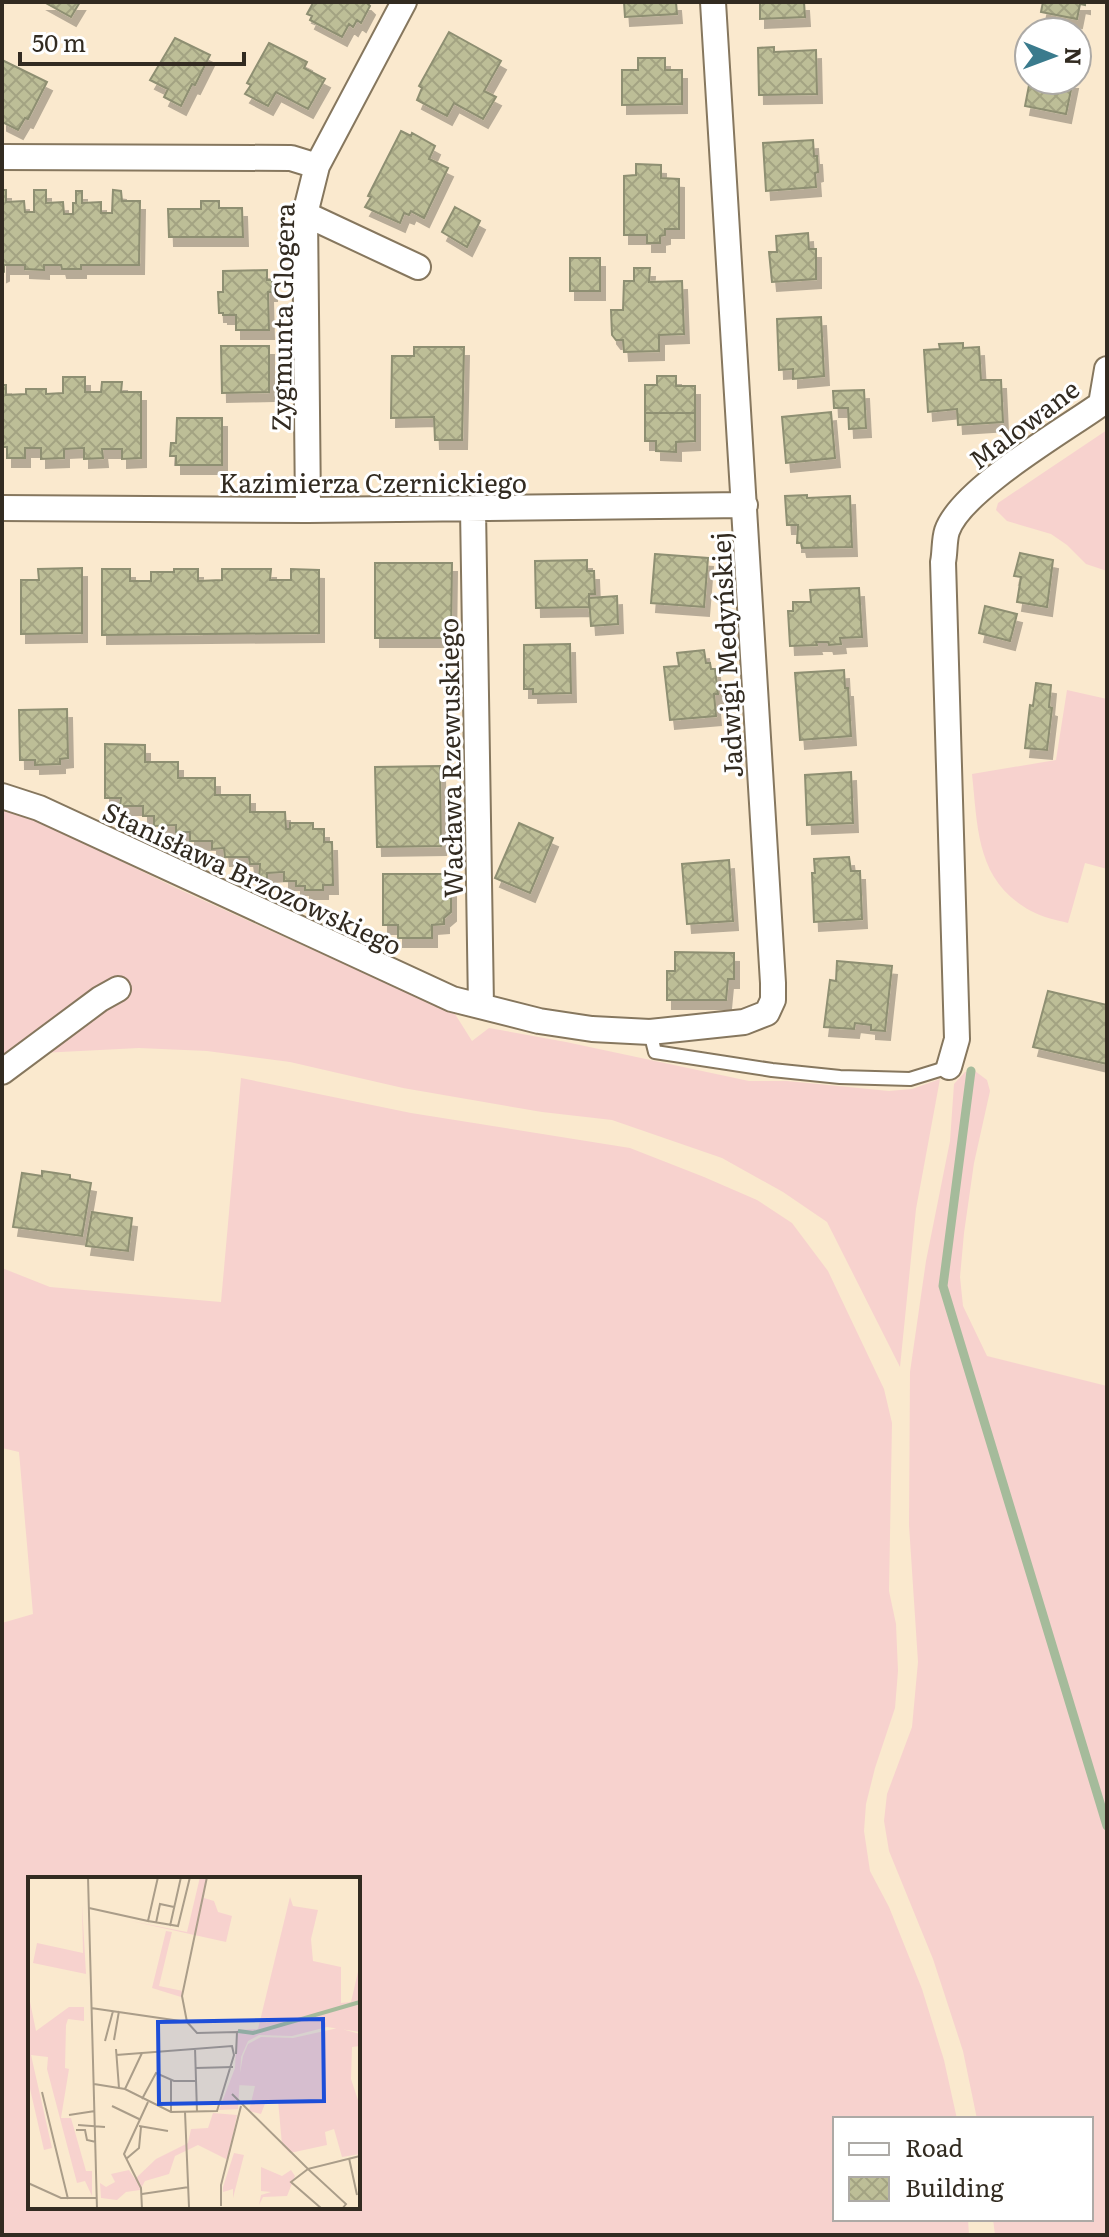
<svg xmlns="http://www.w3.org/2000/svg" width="1109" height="2237" font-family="Literata,serif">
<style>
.grass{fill:#f7d2ce;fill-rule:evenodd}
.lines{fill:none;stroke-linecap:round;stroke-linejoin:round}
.stream{stroke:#a5bb9b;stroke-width:9}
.building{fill:url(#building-cross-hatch);stroke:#8e8f72;stroke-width:2;filter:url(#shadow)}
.service-casing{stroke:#86775e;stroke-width:16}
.minor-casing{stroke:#86775e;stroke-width:28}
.service{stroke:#fff;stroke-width:12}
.minor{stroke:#fff;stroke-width:24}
.labels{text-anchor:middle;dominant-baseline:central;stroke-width:6;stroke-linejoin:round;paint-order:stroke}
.street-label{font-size:26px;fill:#322b21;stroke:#fff}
.inset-river{fill:none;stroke:#a5bb9b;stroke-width:4}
.inset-road{fill:none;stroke:#aa9d89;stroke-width:2}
.view{fill:#1d4ed8;fill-opacity:0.15;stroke:#1d4ed8;stroke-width:4}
.inset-edge{fill:none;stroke:#322b21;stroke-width:4}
</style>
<defs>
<pattern id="building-cross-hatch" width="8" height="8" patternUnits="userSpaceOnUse" patternTransform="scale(2)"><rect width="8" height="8" fill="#bdbe97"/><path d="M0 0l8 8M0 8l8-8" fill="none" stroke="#a3a382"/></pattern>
<filter id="shadow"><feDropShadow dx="5" dy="9" stdDeviation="0" flood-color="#0004"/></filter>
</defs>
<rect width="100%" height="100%" fill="#fae9ce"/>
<path class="grass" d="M1107,430V571L1086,564L1067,545L1051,534L1007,521L996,510L998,503Z
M1067,690L1107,699V869L1085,863L1068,923C1056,920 1042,917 1031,911C976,881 978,829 972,774L1056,760Z
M2,809L43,823L176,888L455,1014L472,1041L489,1028L566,1042L749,1081H787L889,1091L912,1089L940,1079L916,1209L900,1367L827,1222L783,1192L722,1158L612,1120L542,1112L403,1088L290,1062L207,1051L139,1048L2,1055Z
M975,1071L987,1080L990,1091L974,1163L964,1233L960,1277L963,1306L987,1356L1107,1386V2235H995L993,2219H1091V2119H977L963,2051L933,1959L889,1851L884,1821L887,1794L912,1727L918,1662L909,1525L910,1372L926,1261L950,1141L954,1084L965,1072Z
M241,1078L411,1113L630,1148L704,1177L757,1200L792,1223L828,1271L884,1389L892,1423L889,1591L896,1624L898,1671L895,1708L875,1768L866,1804L864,1831L870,1871L889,1907L922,1989L944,2060L957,2119H835V2219H968L969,2235H2V1623L33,1614L19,1452L2,1448V1268L50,1287L221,1302ZM358,1879V2207H30V1879Z"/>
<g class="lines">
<path class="stream" d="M971,1071L943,1286L1107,1826"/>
</g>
<path class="building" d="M44,2H80L71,17Z
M310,2H366L370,6L361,23L357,20L353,27L349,24L342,37L310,20L312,16L307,14L313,3Z
M624,2H676L677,14L625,17Z
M760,2H804L805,17L760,19Z
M1043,2H1085V5L1080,4L1077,19L1041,12Z
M449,32L501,61L484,91L496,97L483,119L454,103L447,116L417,100L422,88L419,86Z
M175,38L210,55L195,85L192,84L181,106L164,97L168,89L150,80Z
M269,43L307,62L304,68L325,79L308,109L276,92L268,106L245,94L251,85L247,83Z
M774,47V52L816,50L817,94L759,95L758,48Z
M638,58H665V70H682V104L622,105V70H638Z
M2,60L47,82L28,119L25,118L18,130L2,122Z
M1030,80H1073L1066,114L1025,106Z
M401,131L411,136L412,133L435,146L429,159L448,168L424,218L411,211L409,215L404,213L400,223L365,207L371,197L368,196Z
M813,140L814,156H817L818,172L815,173L816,187L766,191L763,143Z
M636,164L661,165V178L679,179V229H665V235L660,236V243H647V235H624V176L636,175Z
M2,190H6V202L24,201L25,212H34V190H46V203L63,202L64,214H73V203H76V191H82V203L101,202V213H112L113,190L121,191L122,201H140L139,265H81V269H62L61,265H44V270L25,269V265H4V272L2,273Z
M201,201H219V208H242L243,237H169L168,209H201Z
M455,207L480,221L467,247L442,232Z
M808,233L809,249H816V279L772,282L769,252H777L776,236Z
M570,258H600V291H570Z
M634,268H650L649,282L682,281L684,334L659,335V351L624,352L623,340H616L612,335L611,310H623L624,281H634Z
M267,270V280H272V292H268L269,330H236V315H223V313H219L218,292H223V271Z
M821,317L824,376L793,379V369L779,370L777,319Z
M963,343V348L979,347L981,380H1001L1003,422L958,425L957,409L928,412L924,350L940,349L939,344Z
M221,346H269V392L222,393Z
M414,347H464L462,440H435L434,417L391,418L392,356H414Z
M657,376H676V386H695V413H645V385H657Z
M63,377H85V392H101L102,382H122L121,392H141V458L122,459V449H102L103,458L84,459V448L64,449V458L41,459V448H25V458H7V447H2V385H6V395L26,394V389H46V394L63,393Z
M864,390L866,428L849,429L848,408H834L833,391Z
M831,412L835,458L786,463L782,417Z
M645,413H695V441L676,442V452L656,451V441H645Z
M177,418H222V465H176V456H170L171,443H176Z
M807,495V498L850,496L852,547L802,548L801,543H797L798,525H787L785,496Z
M1020,553L1053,560L1047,607L1017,602L1021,577L1014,576Z
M655,554L708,558L704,607L651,603Z
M587,560V571H594L595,594H589V607L536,608L535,561Z
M375,563H452L451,638H375Z
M82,568V633L21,634V580H39L38,569Z
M102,569H130V581H151V572H174V569H198V581L222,580V569H271L270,580H291V569L319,570V633L102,635Z
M859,588L862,637L840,638L841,644L829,645L828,642H816L817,645L790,646L788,611H793V602H811L810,590Z
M617,596L618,624L591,626L589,598Z
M985,606L1017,614L1010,641L979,633Z
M570,644L571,693L533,694V689H524V645Z
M704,650L706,663H710L711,669H715L718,694H714L716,716L670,720L664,667L679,666L677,653Z
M844,670L845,688H848L851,736L800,740L795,673Z
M1036,683L1051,685L1049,707L1052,708L1047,750L1025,748L1030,705L1033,706Z
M67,709L68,758L60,759V764L35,765V760H20L19,710Z
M105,744L145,745V762H178V778H215V795H250V812H285L286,829H290V823H313V829H324V842H332L333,885H323V890H305V886H296V881H284V872L267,873V879H259L260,864H250L249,857H225L224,848L212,849V841H190V832H176V825L154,826V816H143V806H120L121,798H105Z
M440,766L441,846L377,847L375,767Z
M851,772L853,823L807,825L805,775Z
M519,823L553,838L530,893L495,878Z
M849,857L851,871H860L862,919L814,922L812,873H815L814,859Z
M729,860L733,921L687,924L682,864Z
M383,874H444V882L451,888V912L444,918V924L432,925V938H398V925H383Z
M675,952L734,953V979H728L726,1000H667V971H675Z
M837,961L892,966L885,1031L871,1030V1025L855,1023L854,1029L824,1027L830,980L836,981Z
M1048,991L1107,1005V1064L1033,1047Z
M42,1171L70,1175V1179L91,1183L82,1236L13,1227L22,1173L42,1176Z
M92,1212L132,1218L128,1251L86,1246Z"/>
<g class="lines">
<g class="service-casing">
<path id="service" d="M650,1032L655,1052L772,1070L840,1077L910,1079L949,1067"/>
</g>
<g class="minor-casing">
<path id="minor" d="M2,157L291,158L317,166
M305,214L418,267
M2,508L308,510L745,505
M473,509L481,1006
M308,510L305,214L317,166L404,2
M2,796L39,808L452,999L539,1021L592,1029L650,1032L744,1022L767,1013L773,1000V983L713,2
M949,1067L957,1039L943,562C945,553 944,540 947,531C961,490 1063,431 1101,404L1107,369
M2,1072L100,999L118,989"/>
</g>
<use href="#service" class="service"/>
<use href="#minor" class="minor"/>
</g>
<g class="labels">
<g class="street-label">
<text transform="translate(281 317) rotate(-89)">Zygmunta Glogera</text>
<text transform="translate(1023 423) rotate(-37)">Malowane</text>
<text x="373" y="481">Kazimierza Czernickiego</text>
<text transform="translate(725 655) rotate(-93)">Jadwigi Medyńskiej</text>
<text transform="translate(449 758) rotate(-91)">Wacława Rzewuskiego</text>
<text transform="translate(253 877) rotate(25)">Stanisława Brzozowskiego</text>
</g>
</g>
<g transform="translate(28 1877)">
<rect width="332" height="332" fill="#fae9ce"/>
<path d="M262,20L265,29L290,33L283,62L285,84L313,90V126L323,125L332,86V155L299,150L264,159L231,158L220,164L213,180L210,232L191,233L207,191L209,153L230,152ZM138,54L144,55L131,109L155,114L153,120L124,111ZM0,115L8,154L41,130H56V144L40,142L38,148L37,191L41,192L33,241H43L58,294H64V319L57,304L49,306L19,192L20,180L3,178L24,271L16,273L0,203ZM310,151L332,157V169L324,170L323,202L332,229V277L314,280L306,252L297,255L299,268L262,276L254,268L250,223L238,224L233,237L221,234L227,209L210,208L215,179L220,167L233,160L265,161ZM185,236L209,238L200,283L170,268L147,279L141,297L117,304L112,313L98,315L89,323L73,321L72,306L78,310L87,305L83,297L101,293L107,302L128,282L160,266L163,252L180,251ZM206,276L216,278L205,321V312L195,315V310ZM233,290L254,299L263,293L267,299L259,319L235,320L231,328L233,318L243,315L233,314Z" fill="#f7d2ce"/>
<path d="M172,0H178L176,21L186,24L190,35L204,39L198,65L103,44L159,55ZM54,27L58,97L5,86L9,66L55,76Z" fill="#f7d2ce"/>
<path class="inset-river" d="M210,154L225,156L332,125"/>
<path class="inset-road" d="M60,0L69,332M61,31L120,44L130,0M120,44L150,49L162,0M128,46L132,27L146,30M142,49L153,0M63,131L159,145L169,156L209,155L208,177M159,145L154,119L179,0M86,163L91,134M77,164L85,134M167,171L169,235M88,172L91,211M168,191L205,190M66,207L97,212L143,235L189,234L206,178L204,169L88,178M97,212L114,176M14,215L40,322M204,217L280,292L332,279M114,222L128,196L146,204H168M84,229L111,242M143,235V203M157,235L161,330M41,238L67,234M50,248L77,250M111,249L140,254M48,253H57L59,263L68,265M321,281L329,318M98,282L111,271L113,250M0,306L33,321H69M114,317L161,310M193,329V308L213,229M114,332L113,311L96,277L120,225M133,332H248M294,332L263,305L280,292L318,327L314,332"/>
<path class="view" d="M295,142L296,224L131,227L130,145Z"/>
<rect width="332" height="332" class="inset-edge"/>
</g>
<rect width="1109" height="2237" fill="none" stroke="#322b21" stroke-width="8"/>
<rect x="833" y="2117" width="260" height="104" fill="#ffffff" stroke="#adaaa6" stroke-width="2"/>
<rect x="849" y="2143" width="40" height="12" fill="#ffffff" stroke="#adaaa6" stroke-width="2"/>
<text x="905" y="2157" font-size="24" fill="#322b21">Road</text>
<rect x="849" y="2177" width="40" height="24" fill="url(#building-cross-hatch)" stroke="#adaaa6" stroke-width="2"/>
<text x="905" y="2197" font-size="24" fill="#322b21">Building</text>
<g transform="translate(1053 56) rotate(91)"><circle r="38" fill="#ffffff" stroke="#adaaa6" stroke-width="2"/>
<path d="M0-6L14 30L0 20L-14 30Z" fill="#3a7b8d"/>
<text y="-12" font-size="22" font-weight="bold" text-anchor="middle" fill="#322b21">N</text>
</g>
<path d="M20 52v12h224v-12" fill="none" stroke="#322b21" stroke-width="4"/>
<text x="32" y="52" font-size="24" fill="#322b21" stroke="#ffffff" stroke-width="6" paint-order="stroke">50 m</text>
</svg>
